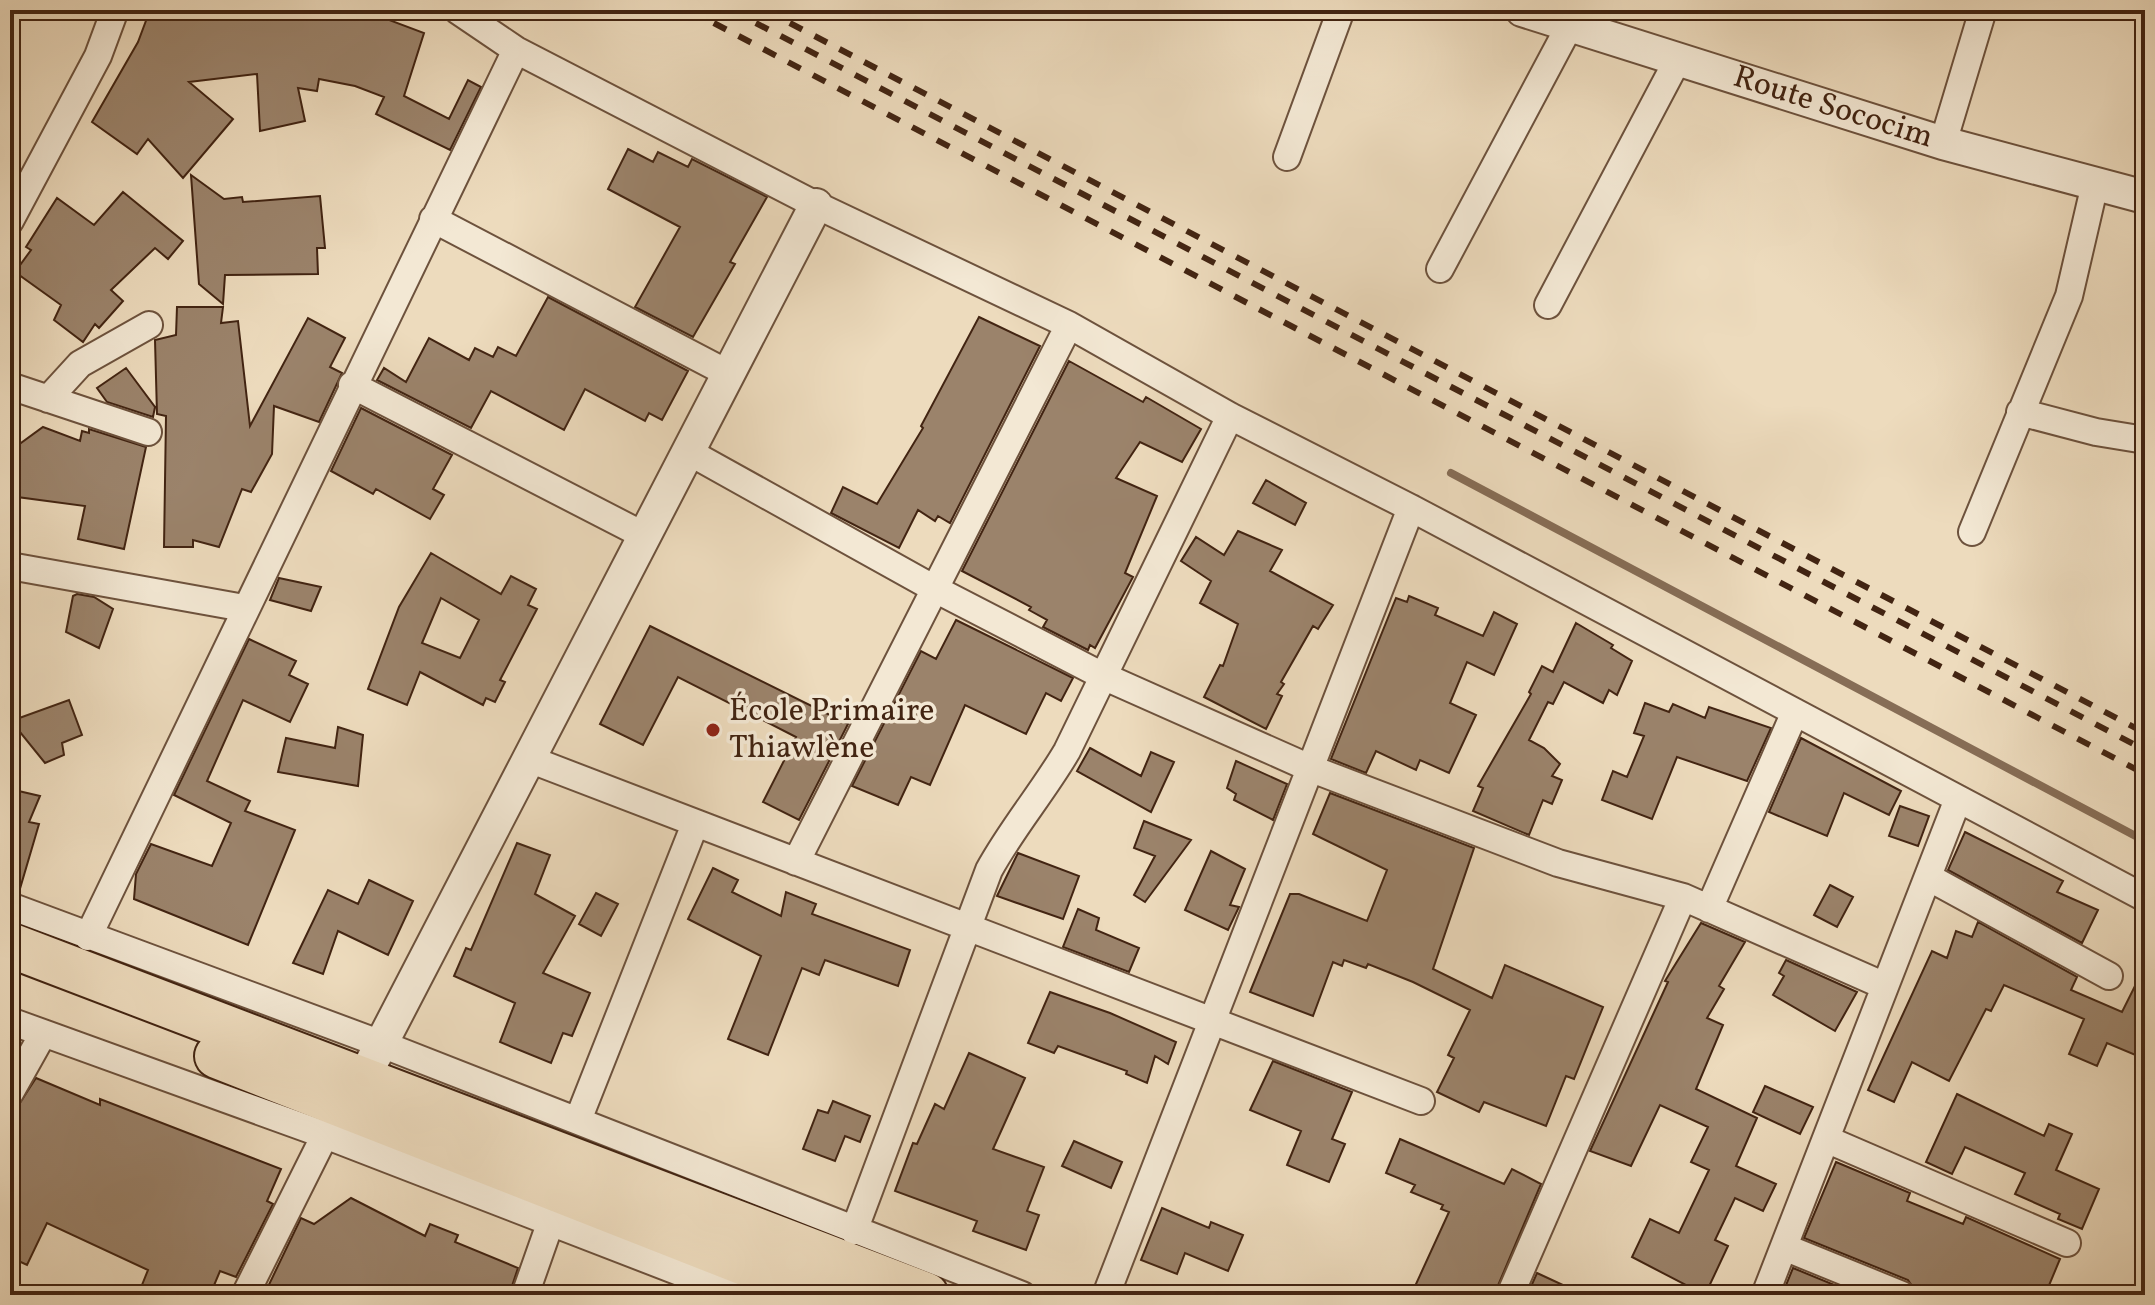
<svg xmlns="http://www.w3.org/2000/svg" width="2155" height="1305" font-family="Vollkorn,serif">
<style>
.lines{fill:none;stroke-linecap:round;stroke-linejoin:round}
.stream{stroke:#866d56;stroke-width:8}
.building{fill:#9b836b;stroke:#422412;stroke-width:2;fill-rule:evenodd}
.minor-casing{stroke:#6d523d;stroke-width:30}
.tertiary-casing{stroke:#6d523d;stroke-width:36}
.trunk-casing{stroke:#422412;stroke-width:48}
.minor{stroke:#f3e8d4;stroke-width:26}
.tertiary{stroke:#f3e8d4;stroke-width:32}
.trunk{stroke:#eddbbd;stroke-width:44}
.rail{stroke:#422412;stroke-width:6;stroke-dasharray:14 14;stroke-linecap:butt}
.poi-dot{fill:#8f2418;stroke:#f3e8d4;stroke-width:3}
.labels{text-anchor:middle;dominant-baseline:central;stroke-width:7;stroke-linejoin:round;paint-order:stroke}
.street-label{font-size:32px;fill:#422412;stroke:#f3e8d4}
.poi-label{font-size:32px;fill:#422412;stroke:#f3e8d4;text-anchor:start}
</style>
<rect width="100%" height="100%" fill="#eddbbd"/>
<filter id="stains"><feTurbulence type="fractalNoise" baseFrequency=".0025" numOctaves="4"/><feColorMatrix values="0 0 0 0 .2 0 0 0 0 .09 0 0 0 0 .02 0 0 0 .5 -.17"/></filter>
<radialGradient id="worn" r=".72"><stop offset=".6" stop-color="#630" stop-opacity="0"/><stop offset="1" stop-color="#630" stop-opacity=".3"/></radialGradient>
<g class="lines">
<path class="stream" d="M1451,473L2145,841"/>
</g>
<path class="building" d="M150,10H374L373,14L424,33L404,96L449,119L468,80L481,87L450,150L376,114L384,97L355,86L319,79L317,91L298,88L305,121L260,131L257,74L189,82L233,119L183,178L148,139L137,154L92,122L138,42Z
M628,149L653,162L658,152L688,167L692,159L767,197L730,262L735,264L693,337L635,307L680,227L608,189Z
M191,175L224,199L242,197L243,202L320,196L325,248H317L318,274L225,275L223,304L199,284Z
M123,192L183,241L168,259L155,248L111,290L123,301L99,328L95,324L83,342L54,320L61,305L15,272L31,250L26,247L57,198L94,225Z
M548,297L688,371L662,420L649,413L645,421L585,389L564,430L491,391L471,428L377,380L384,368L406,382L429,338L469,360L475,348L493,357L498,347L516,356Z
M177,307H223L221,323L238,321L250,426L308,318L345,338L330,367L342,373L319,422L274,406L272,454L251,492L242,489L219,547L193,540V547H164L166,416L157,414L155,340L176,335Z
M979,317L1040,346L950,523L938,516L935,521L918,510L899,548L831,513L843,487L877,504L923,428L921,426Z
M1069,361L1143,402L1146,397L1201,429L1182,462L1140,442L1116,478L1157,496L1125,573L1133,577L1095,648L1090,645L1088,650L1043,627L1047,620L1029,610L1031,607L962,571Z
M126,368L155,407L153,417L107,402L97,388Z
M361,408L452,455L433,489L444,495L430,519L376,489L373,494L331,471Z
M43,427L80,441L82,431L89,433V429L146,447L124,549L78,539L85,506L10,496V451Z
M1266,480L1306,503L1295,525L1253,503Z
M1238,531L1282,550L1270,571L1333,605L1318,629L1313,626L1281,682L1284,684L1277,694L1282,696L1266,729L1204,697L1220,665L1223,666L1238,624L1200,603L1211,581L1181,561L1196,537L1224,555Z
M431,553L501,594L511,576L536,589L528,605L537,609L500,680L505,682L495,702L486,698L483,705L420,672L407,705L368,689L399,607ZM441,598L479,620L460,658L422,643Z
M279,578L321,587L311,611L270,600Z
M77,594L94,597L113,609L99,648L66,632L73,596Z
M1409,596L1438,608L1435,615L1483,636L1494,612L1517,624L1494,675L1467,662L1450,703L1476,715L1449,773L1420,760L1416,770L1376,751L1366,773L1331,759L1396,598L1407,602Z
M956,620L1073,678L1061,701L1046,693L1026,734L965,705L930,785L911,777L898,805L852,786L921,651L936,659Z
M1576,623L1613,645L1611,648L1632,661L1617,695L1609,690L1603,703L1564,682L1553,704L1548,702L1529,740L1544,748L1560,764L1552,776L1562,780L1552,804L1543,800L1529,835L1473,811L1483,788L1478,786L1531,694L1529,692L1542,666L1553,672Z
M650,626L848,724L799,820L763,802L796,737L678,677L643,745L600,724Z
M249,639L296,661L289,675L308,684L290,722L243,700L207,781L250,801L245,811L295,830L248,945L134,899L136,874L151,844L212,866L231,823L174,795Z
M69,700L82,735L62,743L64,755L45,763L11,721Z
M1645,703L1669,712L1673,704L1705,718L1709,707L1771,728L1747,781L1677,757L1652,819L1602,800L1613,771L1627,777L1644,736L1634,733Z
M338,727L363,735L358,786L278,772L286,738L335,748Z
M1801,738L1901,791L1889,815L1844,793L1827,836L1769,812Z
M1090,748L1141,776L1151,752L1174,762L1151,812L1077,771Z
M1236,761L1287,784L1273,820L1234,800L1236,794L1227,788Z
M10,789L40,796L29,822L39,824L19,892L10,890Z
M1330,793L1474,848L1433,969L1492,998L1505,965L1603,1007L1574,1079L1566,1076L1546,1126L1484,1102L1479,1112L1437,1092L1454,1058L1448,1055L1470,1010L1413,982L1368,964L1366,968L1344,960L1342,966L1333,962L1313,1016L1250,992L1290,894H1299L1367,921L1387,870L1313,834Z
M1900,806L1929,816L1918,846L1889,836Z
M1144,821L1191,840L1145,902L1134,895L1155,856L1134,848Z
M1965,832L2063,881L2057,892L2098,910L2082,943L1948,870Z
M517,843L550,855L535,894L575,916L543,973L590,993L572,1036L563,1033L551,1063L500,1042L515,1003L454,976L466,948L471,950Z
M1211,851L1245,869L1230,905L1239,907L1228,930L1185,910Z
M1018,853L1079,876L1063,919L997,896Z
M713,868L738,880L732,892L781,916L786,892L816,904L812,914L910,950L898,986L825,960L819,975L802,968L768,1055L728,1039L761,956L688,919Z
M369,880L413,901L388,955L338,931L323,974L293,963L328,890L358,904Z
M1830,885L1853,897L1837,927L1814,915Z
M596,893L618,904L601,936L579,924Z
M1078,909L1099,918L1096,930L1139,948L1129,972L1063,947Z
M1978,922L2077,977L2071,990L2122,1012L2145,966V1059L2107,1043L2097,1066L2069,1054L2084,1019L2004,985L1991,1011L1986,1009L1949,1081L1912,1062L1894,1102L1868,1090L1932,951L1947,958L1956,931L1972,937Z
M1701,923L1745,942L1719,986L1724,989L1707,1018L1723,1025L1696,1089L1757,1118L1736,1166L1776,1184L1763,1211L1735,1198L1715,1240L1728,1246L1705,1295L1632,1257L1650,1219L1679,1233L1709,1170L1691,1162L1708,1127L1660,1105L1631,1166L1590,1151L1668,982L1665,981Z
M1786,960L1857,992L1835,1031L1773,995L1784,976L1779,973Z
M1050,992L1110,1013L1176,1042L1168,1064L1155,1056L1147,1083L1126,1074L1127,1071L1058,1046L1054,1053L1028,1043Z
M969,1053L1025,1078L993,1149L1044,1167L1027,1211L1039,1215L1026,1250L973,1231L977,1221L895,1191L913,1143L917,1144L935,1104L944,1109Z
M1273,1061L1352,1092L1332,1139L1345,1144L1329,1182L1287,1165L1301,1131L1250,1110Z
M36,1078L100,1105V1099L281,1169L267,1201L273,1204L236,1277L220,1271L210,1295H138L148,1270L47,1223L27,1265L10,1257V1118Z
M1765,1086L1813,1107L1800,1134L1753,1112Z
M1957,1094L2044,1136L2049,1124L2072,1134L2056,1170L2099,1189L2082,1229L2058,1219L2060,1214L2015,1194L2025,1173L1965,1147L1952,1174L1926,1162Z
M833,1101L870,1116L860,1142L845,1136L835,1161L803,1149L818,1110L828,1113Z
M1400,1139L1504,1184L1512,1169L1541,1184L1494,1295H1411L1449,1212L1441,1209L1443,1205L1411,1192L1415,1185L1386,1173Z
M1074,1141L1122,1162L1111,1188L1062,1166Z
M1836,1162L1910,1193L1907,1201L1963,1224L1966,1217L2060,1259L2045,1295H1918L1908,1280L1804,1238Z
M351,1198L425,1236L430,1224L458,1235L455,1242L518,1268L509,1295H264L301,1218L314,1224Z
M1162,1208L1209,1228L1211,1222L1243,1235L1228,1271L1185,1253L1177,1274L1141,1260Z
M1793,1268L1849,1291L1847,1295H1782Z
M1537,1273L1563,1285L1559,1295L1529,1291Z"/>
<g class="lines">
<g class="minor-casing">
<path id="minor" d="M457,10L516,50L816,205L1069,325L1230,416L1411,508L2145,898
M1943,143L1983,10
M1287,157L1341,10
M433,219L729,374
M10,221L98,56L115,10
M1440,269L1578,10
M1548,305L1677,61
M352,385L645,536
M10,386L148,432
M48,399L80,364L149,325
M2020,412L2096,432L2145,440
M689,452L935,589L1103,676L1312,769L1558,863L1683,897L1885,986
M1972,532L2069,296L2095,184
M10,566L244,608
M529,759L1421,1101
M796,862L1069,325
M1928,877L2109,976
M10,906L384,1045L1022,1295
M1709,909L1795,712
M88,937L516,50
M10,1021L325,1135L739,1295
M10,1093L43,1034
M578,1120L695,824
M1826,1139L2067,1243
M854,1231L989,870C1012,828 1043,792 1067,751L1230,416
M1784,1247L1902,1295
M245,1295L325,1135
M525,1295L551,1221
M1106,1295L1411,508
M1510,1295L1683,897
M1765,1295L1958,799"/>
</g>
<g class="tertiary-casing">
<g id="tertiary">
<path id="s1" d="M1522,10L1943,143L2145,197"/>
<path d="M363,1079L816,205"/>
</g>
</g>
<g class="trunk-casing">
<path id="trunk" d="M10,945L926,1295
M217,1056L826,1295"/>
</g>
<use href="#minor" class="minor"/>
<use href="#tertiary" class="tertiary"/>
<use href="#trunk" class="trunk"/>
<path class="rail" d="M689,10L2145,774
M731,10L2145,750
M765,10L2145,733"/>
</g>
<circle class="poi-dot" cx="713" cy="730" r="8"/>
<g class="labels">
<g class="street-label">
<text stroke="none"><textPath href="#s1" startOffset="326">Route Sococim</textPath></text>
</g>
<g class="poi-label">
<text x="729" y="712">École Primaire<tspan x="729" dy="37">Thiawlène</tspan></text>
</g>
</g>
<rect width="2155" height="1305" fill="none" stroke="#eddbbd" stroke-width="40"/>
<rect x="12" y="12" width="2131" height="1281" fill="none" stroke="#422412" stroke-width="4"/>
<rect x="20" y="20" width="2115" height="1265" fill="none" stroke="#422412" stroke-width="2"/>
<rect width="100%" height="100%" filter="url(#stains)"/>
<rect width="100%" height="100%" fill="url(#worn)"/>
</svg>
